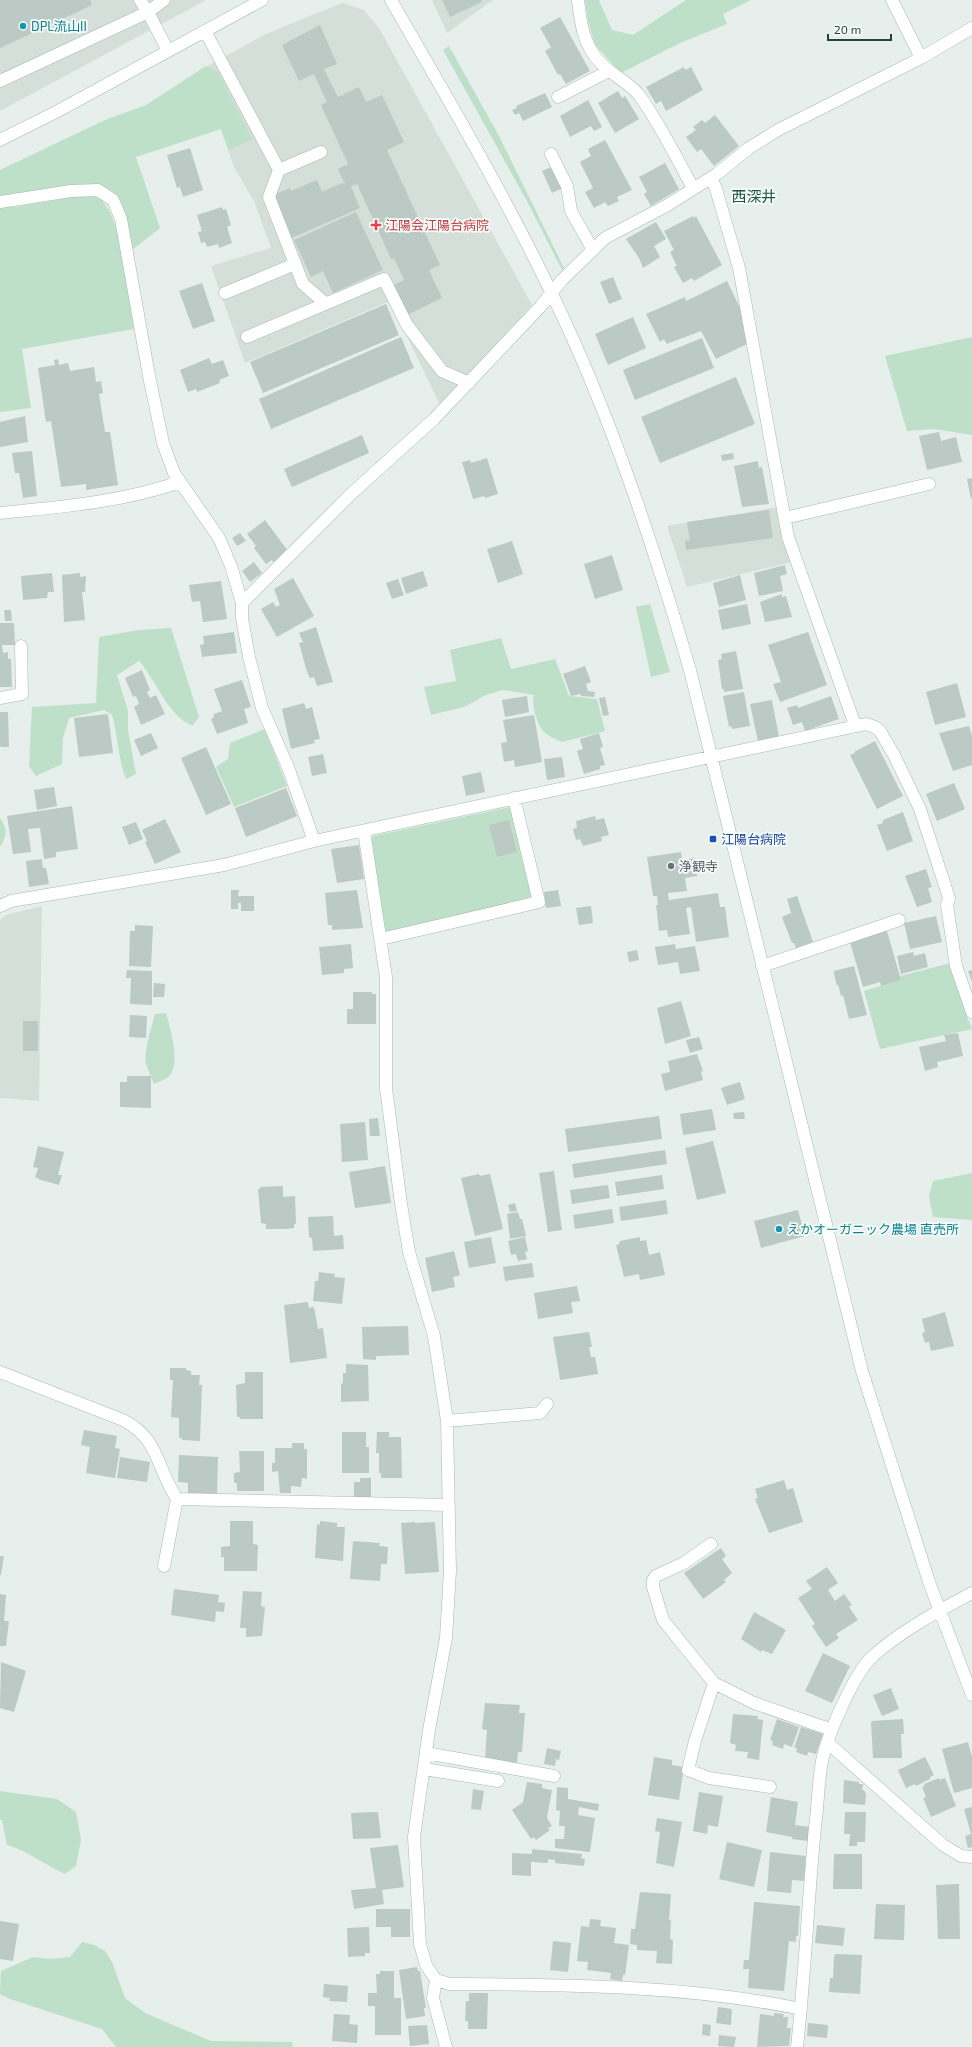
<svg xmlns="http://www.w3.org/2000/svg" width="972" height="2047" font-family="'Exo 2','Noto Sans JP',sans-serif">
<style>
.built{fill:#d4dfda}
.green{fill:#bfe0c8}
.building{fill:#bbcac4}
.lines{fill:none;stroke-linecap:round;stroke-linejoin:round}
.minor-casing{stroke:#a8b8b2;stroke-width:13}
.minor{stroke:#fff;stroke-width:12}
.culture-dot{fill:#0f9aa8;stroke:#f7fbf9;stroke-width:1.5}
.health-dot{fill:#e0444e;stroke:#f7fbf9;stroke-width:1.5}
.transit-dot{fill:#1a4fb4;stroke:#f7fbf9;stroke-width:1.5}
.worship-dot{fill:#6b7280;stroke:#f7fbf9;stroke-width:1.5}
.labels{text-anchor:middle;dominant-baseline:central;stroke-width:3.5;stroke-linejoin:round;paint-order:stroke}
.culture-label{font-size:13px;fill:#0d838f;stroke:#f7fbf9;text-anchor:start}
.health-label{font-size:13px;fill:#be3a42;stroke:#f7fbf9;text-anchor:start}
.transit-label{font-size:13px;fill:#164399;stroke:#f7fbf9;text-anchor:start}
.worship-label{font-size:13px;fill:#5b616d;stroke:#f7fbf9;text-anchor:start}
.quarter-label{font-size:15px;fill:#1f5548;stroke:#f7fbf9}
</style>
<rect width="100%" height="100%" fill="#e6efeb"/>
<path class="built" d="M0,0H206L0,111Z
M432,0H493L447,33Z
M342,3L364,10L379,28L532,305L440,405L390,301L245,363L211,266L271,248L254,201L234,167L200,70L266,34Z
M778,507L792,562L687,587L667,526Z
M42,906L39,1101L0,1098V920L6,915Z"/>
<path class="green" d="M585,0H599L612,30L633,35L686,0H751L723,14L727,24L680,43L621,73L595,45L588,21Z
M449,46L499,136L564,268L562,270L528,203L443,50Z
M206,66L218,72L252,139L229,150L221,129L136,157L160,228L132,250L122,204L111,191L97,185L79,184L5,197L0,195V170L105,120L146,105Z
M77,196C83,196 93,195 98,198C122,210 130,302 134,329L22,349L31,408L0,412V207H15Z
M972,337V435L934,429L907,431L885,356Z
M650,604L670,672L651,677L636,607Z
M171,628L199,717L193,725C170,720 155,678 139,661L117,675L128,711V730L136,774L126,779C118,758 118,736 112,715L104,710L69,718L63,738L62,764L36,776L29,766L32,707L96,703L99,637L139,630Z
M501,638L511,669L555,659L569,696L597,699L605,731L562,742C556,739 549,737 544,732C537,724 531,705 534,695L503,690L486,695L464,707L431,715L424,687L456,681L450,650Z
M265,729L287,786L234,807L216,767L228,759L230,743Z
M510,807L532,895L529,900L386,933L371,842L373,836Z
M0,818C8,830 7,835 0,847Z
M951,963L964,1009L972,1029L880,1049L864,991L901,980L900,976Z
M166,1013C170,1029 182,1064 168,1077C165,1080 158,1082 154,1084C152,1077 148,1071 146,1064C143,1053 152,1026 155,1014Z
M972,1173V1220L933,1217L929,1196L933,1181Z
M0,1791L57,1799L76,1812L81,1840L76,1866L65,1874C45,1865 28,1851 7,1845L2,1820H0Z
M82,1942L94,1945L105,1951L112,1962L125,1998L145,2013L211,2041L292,2042L293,2047H116L102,2029L10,1999L0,1994L1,1971L33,1957L49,1959L70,1957Z"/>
<path class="building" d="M0,0H90L92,5L0,48Z
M442,0H481L482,2L450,17Z
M560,17L590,71L566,84L560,74L558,75L545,51L551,47L540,28Z
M320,25L337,64L324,69L338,97L359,87L366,102L382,95L404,142L387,150L440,265L429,270L442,298L407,315L393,285L404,280L394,258L391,259L357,184L351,186L360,208L292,238L273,195L290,188L291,191L317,180L322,192L342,183L345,184L338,169L348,164L321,105L327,102L314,74L299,81L282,45Z
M684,67L685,70L691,67L703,90L666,111L661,101L656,104L646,87Z
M618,91L622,98L625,96L639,119L615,133L598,103Z
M545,93L552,107L523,121L519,113L515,115L512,110L517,108L516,106Z
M588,100L602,127L594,131L591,126L570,137L560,116Z
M715,115L739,146L714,166L701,149L697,152L686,137L696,130L693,127L702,120L705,123Z
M605,140L632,190L617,197L619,201L608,206L605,202L594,208L585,192L593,188L580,162L591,156L588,149Z
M190,148L203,190L183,197L180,187L177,188L167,155Z
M665,163L679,189L651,206L644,194L647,192L639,177Z
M553,166L563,188L552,193L542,171Z
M222,207L223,210L226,209L231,225L227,227L232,243L219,248L218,244L207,247L205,242L201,243L198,232L202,231L197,215Z
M356,212L383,270L333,293L323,271L311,277L294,240Z
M693,216L694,218L696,216L722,265L694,281L692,278L683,283L674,267L677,266L670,252L674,250L664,231Z
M656,222L666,239L654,246L660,257L643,268L639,258L626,239Z
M613,277L622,299L609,304L600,282Z
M727,281L740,308L747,344L716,359L701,331L667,344L664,339L660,342L646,314L685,297L686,301Z
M202,283L215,321L193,329L179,291Z
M386,304L399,335L263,393L250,362Z
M633,317L646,348L608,365L595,334Z
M401,337L414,368L271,429L259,399Z
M702,338L714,368L635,400L623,370Z
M209,358L212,364L223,360L229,376L219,380L220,383L197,392L196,389L188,392L180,370Z
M58,359L59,365L68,363L70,371L94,367L96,382L101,381L103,393L99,394L105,432H110L118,485L86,490V484L61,487L51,421L46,422L38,368L55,365L54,360Z
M736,377L755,424L660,463L641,417Z
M25,416L28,442L0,447V422Z
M939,432L941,441L956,437L962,462L927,470L919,436Z
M362,435L369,453L292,487L284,469Z
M32,451L37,496L23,498L19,473H15L12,453Z
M733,453L734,459L722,461L721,455Z
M487,458L498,494L485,498L484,496L473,499L462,462L470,460L471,463Z
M758,461L759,468L762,467L769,504L742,507L734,466Z
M972,478V498L971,499L967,479Z
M769,510L773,538L686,550L685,541L690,540L687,522Z
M265,520L288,551L273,562L272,560L266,564L254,548L256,546L247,534Z
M240,533L246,541L237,546L232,538Z
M512,541L523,574L498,583L487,549Z
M612,555L623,590L595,599L584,564Z
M254,562L262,573L250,582L242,571Z
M785,565L787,574L780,576L783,591L759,596L754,573Z
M423,571L428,586L406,594L401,578Z
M52,573L54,592H48L47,598L23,600L21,576Z
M80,573V577L86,576L85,592H82L85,620L64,622L62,575Z
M740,575L746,600L719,607L713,583Z
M293,578L314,616L277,637L261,609L273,602L276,607L280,605L274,589Z
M398,579L404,595L392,599L386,583Z
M221,581L227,619L203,622L200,601L192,602L189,585Z
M782,594V597L786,596L792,617L765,622L760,602Z
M747,604L751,624L722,630L718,610Z
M4,610H11L12,621H5Z
M0,623H14L15,645H2L3,653L8,652V659H11L12,687H0Z
M316,627L333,682L317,686L314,677L310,678L307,672L299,643L303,642L299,633Z
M234,632L237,653L202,657L200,645L204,644L203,636Z
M808,632L827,685L780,702L773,684L781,682L768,645Z
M736,651L743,689L724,692V689H722L718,660L722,659L721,654Z
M585,666L591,682L586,684L588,691L595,692L594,697L581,696V694L571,696L563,674Z
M142,670L150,690L147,692L150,698L156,695L165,714L141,725L134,707L139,704L136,696L133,697L125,678Z
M242,680L251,707L244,709L248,723L217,734L211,719L214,717V714L222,711L214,689Z
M957,683L966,717L935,725L926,692Z
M744,692L750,726L732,729L731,726L729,727L723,696Z
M527,696L529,712L505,717L502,700Z
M831,696L839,719L805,731L802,722L793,725L787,708L797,705L798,708Z
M605,697L609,715L603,716L599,698Z
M772,700L779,737L758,741L750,704Z
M304,703L306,709L312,707L320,739L314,740L315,743L291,749L282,709Z
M0,712H8L9,747H1L0,745Z
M108,714L113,753L79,757L74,718Z
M534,715L542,762L515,767L514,760L504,762L501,743L507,742L503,720Z
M969,726L972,736V765L953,771L939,733Z
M151,733L158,748L141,756L134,740Z
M599,733L603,747L600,748L605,765L600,766V769L584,774L577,751L583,749L580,739Z
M875,741L903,796L877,809L850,755L855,753L854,752Z
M206,747L231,804L206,815L181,758Z
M323,754L327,773L312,776L308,757Z
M562,757L565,777L547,780L544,759Z
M481,772L485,792L466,796L462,776Z
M954,783L965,809L937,821L926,794Z
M54,787L57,806L37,810L34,790Z
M286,788L297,816L246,837L235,808Z
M72,806L78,849L56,852V857L44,859L40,828L28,829L31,852L13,854L7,816Z
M903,812L913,841L887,851L877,825L883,823V820Z
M595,816L596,820L604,818L609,835L601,837L602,841L583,846L580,839L576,840L573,829L577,828L576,821Z
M165,819L181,852L155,864L145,842L147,841L142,830Z
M509,820L517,852L497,857L489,825Z
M136,822L143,839L129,845L122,827Z
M359,845L364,879L337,883L331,849Z
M681,852L682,860L695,858L697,876L685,878L687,891L668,893L669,900L718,893L720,907H725L729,937L696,942L691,907L686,908L690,934L668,937L667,930L659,931L656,905H658L657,896H653L647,857Z
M42,859L43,868H46L49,884L29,887L26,861Z
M926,869L932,887L928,888L932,902L917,907L905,876Z
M231,890H239L238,896H254V911H241V903H238V909H231Z
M357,890L363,928L332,930V925H328L325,893Z
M558,890L561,906L546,908L544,892Z
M797,896L813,942L796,948L794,943H792L782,917L791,913L787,899Z
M591,906L593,923L579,925L576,908Z
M936,916L942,942L910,949L904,923Z
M135,925L153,926L151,967L129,966L130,931H135Z
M887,931L901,980L881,986L880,982L863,987L850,942Z
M351,944L353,968L344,969V973L322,975L319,947Z
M675,944L676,949L695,946L700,971L680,974L678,962L658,965L655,947Z
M637,950L639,960L629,962L627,952Z
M913,952L914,956L925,953L928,967L901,974L897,956Z
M854,966L867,1015L849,1019L843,995L841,996L838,984L837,986L834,974V971Z
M127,970L152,971V1005L130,1004L131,978H126Z
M972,970V982L968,971Z
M154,983L165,984L164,997H153Z
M353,992H372V994H376V1024H347V1009H353Z
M681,1001L691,1036L665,1044L657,1008Z
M130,1015L147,1016L146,1038L129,1037Z
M23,1021H38V1051H23Z
M958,1033L963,1056L937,1062L938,1067L925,1071L919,1047L946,1041L944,1035Z
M699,1037L703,1049L690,1053L686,1040Z
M697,1054L703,1071L701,1072L703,1080L665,1091L661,1074L670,1072L668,1061Z
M127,1076H151V1108L120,1107V1082H127Z
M740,1082L745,1099L727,1105L721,1088Z
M712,1109L716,1130L683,1135L680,1114Z
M744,1112L745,1119H734L733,1113Z
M659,1116L662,1139L568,1152L565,1129Z
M378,1118L380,1136H370L369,1119Z
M365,1122L368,1160L342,1162L340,1124Z
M713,1141L726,1193L697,1200L685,1148Z
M38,1146L64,1152L58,1175H62L59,1185L38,1179V1178L35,1177L38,1168L33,1167Z
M665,1150L667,1164L574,1178L572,1164Z
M385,1166L391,1203L355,1208L349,1172Z
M554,1171L562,1230L548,1232L539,1173Z
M479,1174L480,1176L490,1174L503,1229L475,1236L461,1178Z
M662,1175L664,1189L617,1196L615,1182Z
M608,1185L610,1198L572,1204L570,1190Z
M283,1186V1197L295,1196L296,1224H294V1228L286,1229H266V1224L261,1223L258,1189H260V1187Z
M666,1200L668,1214L621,1221L619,1207Z
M515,1203L517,1211L510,1212L508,1205Z
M612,1209L614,1223L575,1229L573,1215Z
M798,1210L805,1236L761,1248L754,1221Z
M518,1212L520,1219H522L526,1236L510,1239L507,1214Z
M333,1216L334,1236L343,1235L344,1249L313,1251L312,1238L309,1237L308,1217Z
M491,1237L496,1263L469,1268L464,1242Z
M525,1237L528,1251L525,1252L527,1259L518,1261L516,1254L511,1255L508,1241Z
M640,1237V1241L646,1240L649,1255L660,1252L665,1275L640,1280L639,1274L624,1277L616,1245L619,1244L620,1241Z
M454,1251L460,1275L453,1277L455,1287L432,1292L425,1258Z
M532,1263L534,1277L505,1281L503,1267Z
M319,1272L335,1274L334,1277L345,1278L342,1304L313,1301L315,1281H318Z
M577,1286L580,1301L571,1302L573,1313L538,1319L534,1293Z
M308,1302L309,1308L314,1307L318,1329L323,1328L327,1358L290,1363L284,1305Z
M945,1312L954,1346L931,1351L929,1342L925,1343L922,1333L925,1332L922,1319Z
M408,1326L409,1355L376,1356V1360L363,1359L362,1327Z
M589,1332L592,1347H589L591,1357H595L598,1374L560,1380L553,1337Z
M346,1364L368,1365L369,1401L341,1402V1384L343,1383V1373H346Z
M170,1368H186V1370L191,1371V1375H200L199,1385H202L200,1441L182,1440V1438H179V1418L171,1417L173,1380H170Z
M245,1372H263V1419H240V1417H237L236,1385L245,1383Z
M84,1430L117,1436L115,1448L120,1449L115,1478L86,1473L90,1447L81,1445Z
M342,1432H366V1447H369V1473H342Z
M377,1432H389V1437H401L402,1478H381V1473H379V1453H376Z
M292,1443H304V1449H307V1479L302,1478L301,1487L291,1486V1493H280L278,1471L272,1472V1463H275V1448H292Z
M239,1451H264V1491H237V1483H234V1473L240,1472Z
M179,1455L218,1457L217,1494L188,1493V1483L178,1482Z
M120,1457L150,1462L147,1482L117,1478Z
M360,1478H371V1497H354V1482H360Z
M784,1480L787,1490L793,1488L803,1522L769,1533L755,1499L758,1498L755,1489Z
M230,1521H253V1544L258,1545L257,1571H224V1557H221V1547L230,1546Z
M320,1521L337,1523V1527H345L343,1561L315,1558L317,1524L320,1525Z
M415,1522V1523L435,1522L439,1572L405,1574L401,1523Z
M353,1541L380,1543L379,1546L388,1547L387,1564H381L380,1581L350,1579Z
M721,1548L726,1556L722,1559L732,1573L724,1580L726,1582L703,1599L684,1573Z
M0,1556H4L1,1575H0Z
M827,1567L838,1583L828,1590L835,1601L844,1594L852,1605L849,1607L858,1620L836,1634L839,1638L826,1647L812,1626L815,1624L798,1598L812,1589L806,1581Z
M174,1589L219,1595L218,1602L225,1603L224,1612L216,1611L215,1622L171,1615Z
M243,1591L262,1592L261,1606L265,1607L262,1636L246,1637V1628H240Z
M0,1594L6,1595L4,1621H9L6,1646H0Z
M754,1612L786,1630L772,1654L762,1650L761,1652L741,1639Z
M823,1653L850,1666L832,1703L805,1691Z
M1,1662L26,1671L14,1712L0,1708Z
M891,1688L899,1709L882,1716L873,1695Z
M485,1703L520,1705L519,1713H525L522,1752H518L517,1763L485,1759L487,1730L482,1729Z
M733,1714L758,1716L757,1719L763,1720L759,1760L747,1758L748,1752L735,1751L736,1745L730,1743Z
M777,1719L799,1727L792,1747L784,1744L783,1749L772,1745L773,1741L770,1740Z
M903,1719L904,1734H901L902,1758H873L871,1723L872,1721Z
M801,1727L823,1734L816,1754L808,1752L807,1756L796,1752L797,1748H794Z
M968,1742L972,1757V1788L954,1793L942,1749Z
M547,1748L561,1751L559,1760L556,1759L555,1766L544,1764Z
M654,1757L672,1760V1765L684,1767L679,1800L648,1795Z
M925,1757L934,1775L930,1777V1779L916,1786L915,1784L906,1788L898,1770Z
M939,1778V1780L945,1778L956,1806L931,1817L923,1798L926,1797L922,1787L925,1786L924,1784Z
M844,1780L859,1782V1784H863L862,1790H864L866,1795L865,1805L843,1803Z
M527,1782L542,1784V1788L552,1790L547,1818L552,1826L548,1828L550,1830L536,1840L534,1837L531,1839L512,1810L523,1802Z
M557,1787L568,1788V1799L599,1804L598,1811L579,1807L578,1815L595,1818L590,1852L555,1848V1839H564L565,1826H559L560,1811L556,1810Z
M473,1789L484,1791L481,1810L471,1809Z
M699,1792L723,1796L718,1827L708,1825L707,1834L693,1831Z
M771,1797L798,1802L795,1825L810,1827L808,1841L792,1839V1837L766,1832Z
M972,1807V1847L968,1848L965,1836L971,1834L964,1809Z
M378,1812L381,1838L353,1839L351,1813Z
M845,1812H866L865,1842H857V1846H849L850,1834H844Z
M657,1818L682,1822L674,1867L656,1863L660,1832L655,1831Z
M727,1842L762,1850L754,1887L719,1879Z
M398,1845L404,1887L382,1890L384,1904L354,1909L351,1890L376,1888L370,1848Z
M532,1849L582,1854L581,1858L585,1859L584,1866L555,1863V1860L548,1859V1863L531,1862V1876L512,1875V1853L532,1854Z
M770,1852L806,1856L804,1881L792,1880L791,1893L767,1891Z
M834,1854H862V1889H833Z
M959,1884L960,1939H938L936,1885Z
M640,1892L671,1894L669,1920H671L670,1939L673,1940L672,1964L656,1963L657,1951L637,1950V1945L630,1944L631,1929H635Z
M754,1902L800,1906L798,1936H796V1942L789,1941L784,1991L748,1988L749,1969H743L744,1960H749Z
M876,1904L905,1905L904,1940L874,1939Z
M376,1909H410V1937H391V1927H376Z
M590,1919L601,1920L600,1926L616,1928L614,1943L629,1945L625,1975H623L622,1981L610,1979L611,1973L587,1970L588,1962L577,1961L581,1926L589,1927Z
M0,1921L19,1924L13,1961L0,1959Z
M817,1925L845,1928L843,1946L815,1943Z
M369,1927L370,1953H365V1956L348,1957L347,1928Z
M553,1941L571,1943L568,1972L550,1970Z
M836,1954L862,1955L860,1994L829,1992L830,1978H833L834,1956Z
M417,1967L418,1971H420L426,2008H424L425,2016L406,2019L399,1970Z
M380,1971H394V1998H401V2035H375V2006H368V1993H377L376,1974H380Z
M324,1984L348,1986L347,2002L329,2001L330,1998L323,1997Z
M469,1993H488L487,2029H468V2021H465L466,2001H469Z
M718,2007L732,2009L731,2025L716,2023Z
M774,2013L784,2014L783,2017H788L787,2028H791L789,2046L757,2047L760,2014L774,2016Z
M334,2014L350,2015L349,2024L358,2025L357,2043L332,2041Z
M808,2023L828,2025L827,2038L807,2036Z
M703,2024L711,2025L710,2036L702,2035Z
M427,2025L429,2044L410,2046L408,2026Z
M719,2035L736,2037L734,2047L718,2046Z"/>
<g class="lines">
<g class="minor-casing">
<path id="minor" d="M164,0L148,12L168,51
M391,0C446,96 503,192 551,292C610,413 652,541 690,670L862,1371L929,1582L972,1695
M578,0C581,29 585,53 611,72C620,79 632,86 639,95C660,124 676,157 693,188
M892,0L921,58
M205,31L279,170L321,152
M0,81L148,12L140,0
M558,97L609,71
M0,140L56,112L262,0
M551,154L567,186L571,211L593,250
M279,170L269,197L303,284L325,303
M711,178L716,189L739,268L788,537L855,725
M0,202L71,191L98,190L113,200L121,219L149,376L163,443L174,473L219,538L231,566L242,603V618L249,657L262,708L288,767L314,841
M225,293L295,264
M247,337L384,279L407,325L442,371L469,383
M0,513C61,507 122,502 180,482
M785,518L929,484
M242,603L351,494L434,419L540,307L562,280L605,238L666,206L717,174L749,148L778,130L921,58L972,28
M0,698L22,694L21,646
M364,831L386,977V1088L401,1204L409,1252L434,1336L447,1421L450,1571L446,1638L429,1730L414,1837L420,1944L426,1965L436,1980L450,1984C568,1985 686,1985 801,2009
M0,906L11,901L224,865L314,841L866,724L875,727L880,731L894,755L920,809L949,898L947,905L956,966L972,1012
M381,939L539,902L514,798
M762,966L899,920
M0,1372L123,1420C160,1439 156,1468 177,1499L449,1505
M447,1421L540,1413L547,1404
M711,1544L684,1563L656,1576L653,1580V1587L663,1620L714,1683
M164,1566L177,1499
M828,1743L943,1845L961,1856L972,1857
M426,1753L554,1776
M424,1769L498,1781
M770,1787L709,1778L688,1770L695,1741L714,1683L754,1703L832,1730
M436,1980L433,1998L446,2047
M797,2047C805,1974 808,1900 815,1827C818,1806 818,1783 822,1761C827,1736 853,1676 871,1658C897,1633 940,1610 972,1593"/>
</g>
<use href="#minor" class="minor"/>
</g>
<g class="culture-dot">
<circle cx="23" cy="26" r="4"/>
<circle cx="779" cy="1229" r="4"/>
</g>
<path class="health-dot" d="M374 219h4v4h4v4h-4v4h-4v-4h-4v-4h4z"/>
<rect class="transit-dot" x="709" y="835" width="8" height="8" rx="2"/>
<circle class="worship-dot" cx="671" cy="866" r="4"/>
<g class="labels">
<g class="culture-label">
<text x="31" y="26">DPL流山II</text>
<text x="787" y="1229">えかオーガニック農場 直売所</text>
</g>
<g class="health-label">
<text x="385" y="225">江陽会江陽台病院</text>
</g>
<g class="transit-label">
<text x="721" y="839">江陽台病院</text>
</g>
<g class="worship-label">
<text x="679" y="866">浄観寺</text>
</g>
<g class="quarter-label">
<text x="754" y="196">西深井</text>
</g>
</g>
<path d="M828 34v6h63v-6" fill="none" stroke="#24423a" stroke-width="2"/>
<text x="834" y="34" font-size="12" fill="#24423a" stroke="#f7fbf9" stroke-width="3" paint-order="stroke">20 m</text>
</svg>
